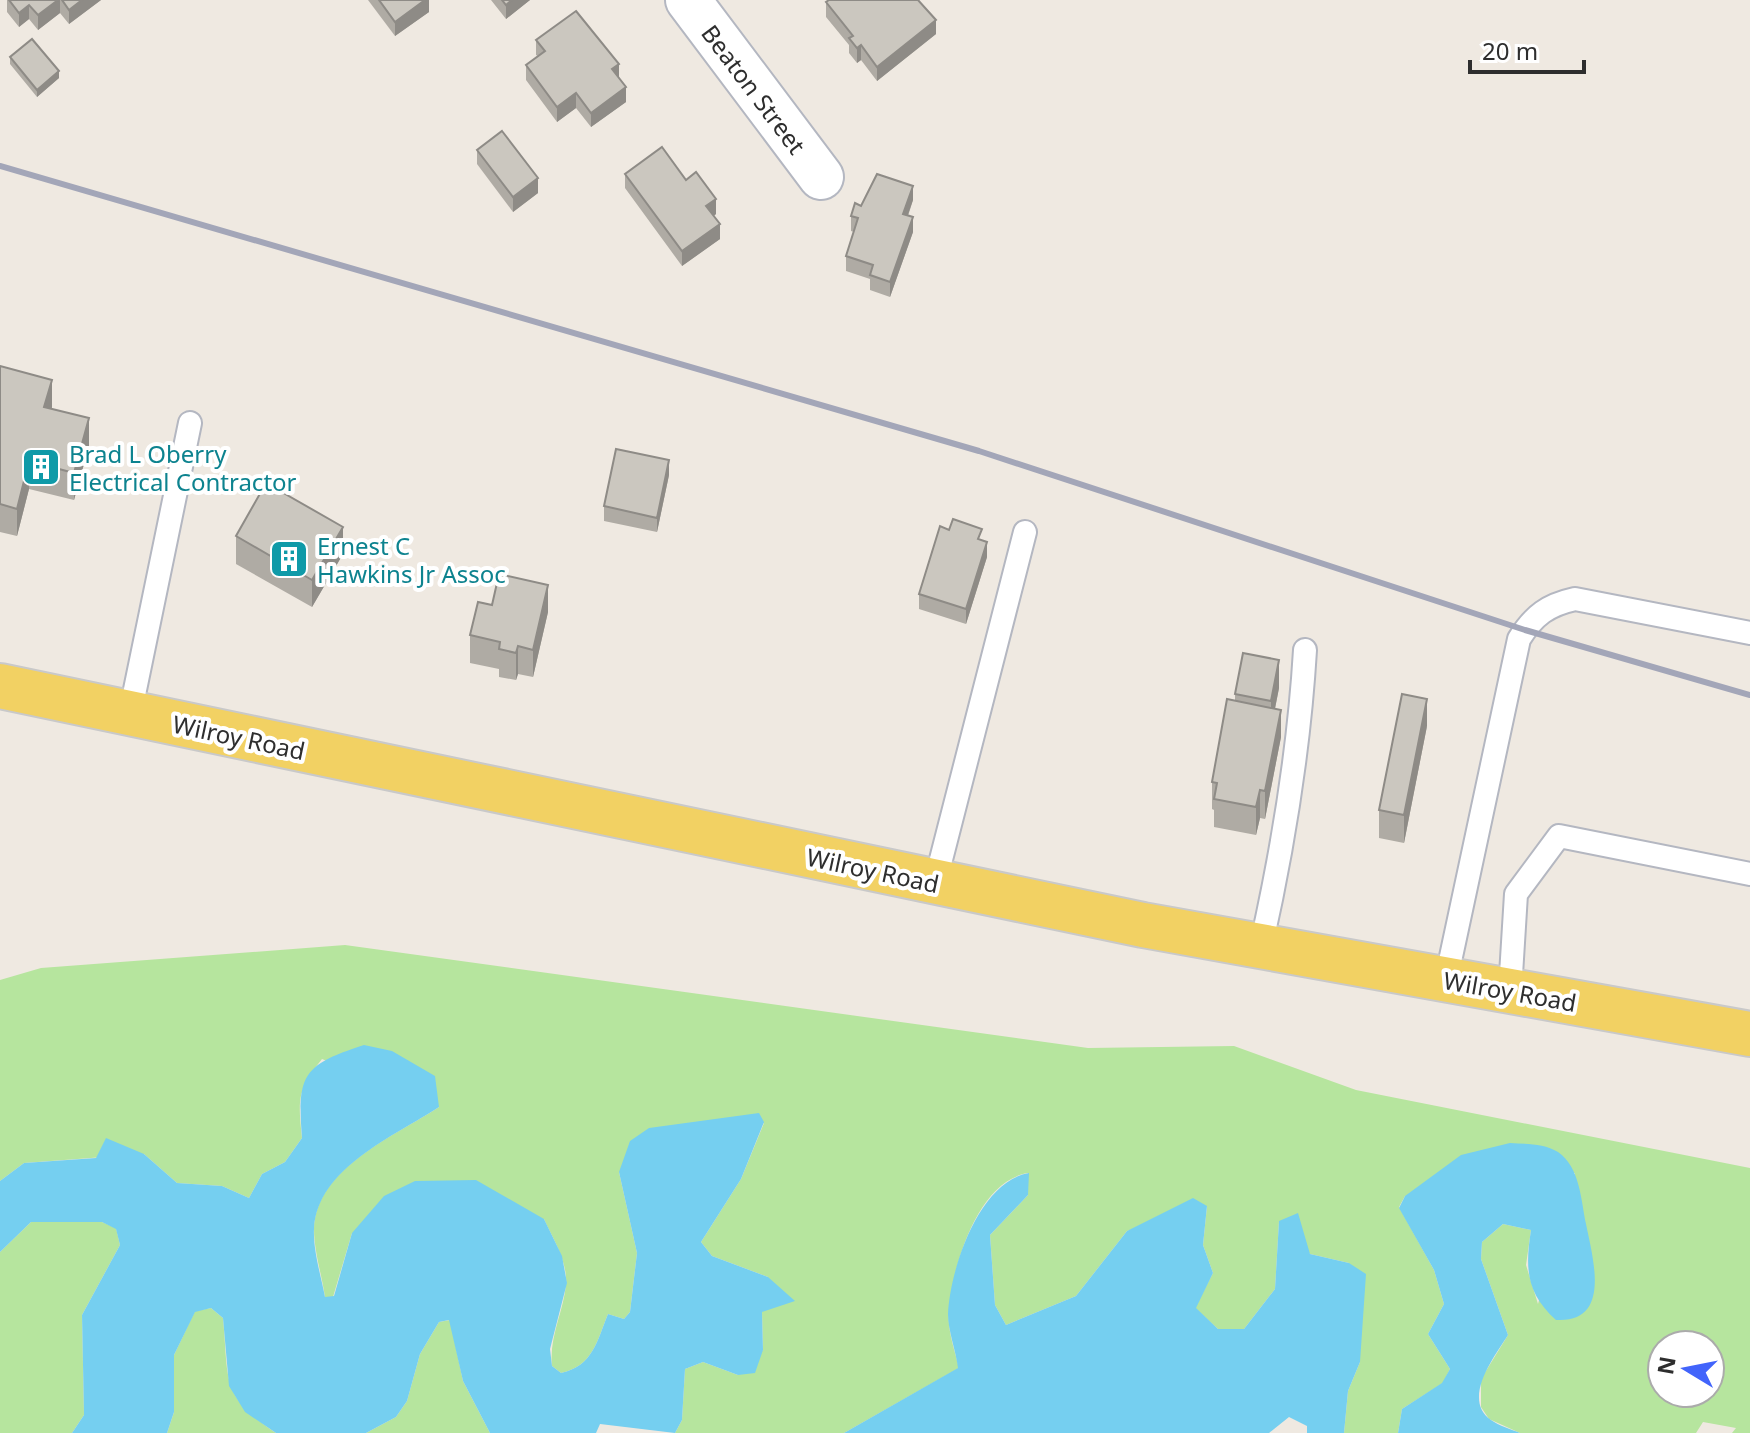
<svg xmlns="http://www.w3.org/2000/svg" width="1750" height="1433" font-family="'Noto Sans',sans-serif">
<style>
.green{fill:#b6e59e;fill-rule:evenodd}
.water{fill:#75cff0}
.lines{fill:none;stroke-linecap:round;stroke-linejoin:round}
.service-casing{stroke:#b4b7c1;stroke-width:26}
.minor-casing{stroke:#b4b7c1;stroke-width:48}
.primary-casing{stroke:#c9c9c9;stroke-width:48}
.service{stroke:#fff;stroke-width:22}
.minor{stroke:#fff;stroke-width:44}
.primary{stroke:#f2d163;stroke-width:44}
.rail{stroke:#a3a6b8;stroke-width:6}
.wall{fill:#afaba4}
.shaded-wall{fill:#8e8b86}
.building{fill:#cbc7bf;stroke:#8e8b86;stroke-width:2}
.labels{text-anchor:middle;dominant-baseline:central;stroke-width:8;stroke-linejoin:round;paint-order:stroke}
.street-label{font-size:24px;fill:#2e2e2e;stroke:#fff}
.culture-label{font-size:24px;fill:#0d838f;stroke:#fff;text-anchor:start}
</style>
<rect width="100%" height="100%" fill="#efe9e1"/>
<path class="green" d="M345,945L1088,1048L1234,1046L1356,1090L1750,1168V1433H1732L1736,1428L1703,1422L1696,1433H1520L1489,1419L1481,1407V1379L1508,1335L1481,1259L1482,1242L1503,1224L1531,1230L1526,1265L1538,1304L1575,1173L1405,1196L1399,1207L1434,1270L1444,1304L1428,1334L1450,1369L1443,1383L1402,1409L1398,1433H1344L1348,1391L1360,1362L1349,1263L1310,1254L1279,1221L1275,1289L1244,1329H1218L1195,1308L1213,1273L1203,1245L1207,1206L1127,1231L1076,1296L1006,1325L995,1305L990,1235L1028,1195V1173C977,1181 952,1268 949,1312C947,1329 955,1351 959,1368L844,1433H675L682,1420L685,1369L703,1362L738,1375L763,1350L762,1312L768,1277L712,1256L701,1242L741,1179L764,1123L619,1172L637,1253L630,1312L624,1319L608,1314C597,1341 593,1366 561,1373L552,1366C549,1337 563,1313 566,1285C568,1262 553,1239 544,1219L352,1233L333,1297H325C322,1276 314,1251 314,1229C316,1168 395,1136 439,1107L322,1059C297,1090 298,1099 302,1138L285,1162L262,1174L249,1198L222,1186L177,1183L144,1154L24,1163L0,1181V980L41,968ZM1662,1345H1710V1393H1662Z
M31,1222H102L116,1228L120,1245L82,1315L84,1415L72,1433H0V1252Z
M211,1308L223,1318C229,1381 220,1396 276,1433H167L174,1412V1355L195,1311Z
M450,1320L463,1381L490,1433H366L396,1417L407,1401L420,1354L439,1322Z"/>
<path class="water" d="M364,1045L392,1051L435,1076L439,1107C395,1136 317,1168 314,1229C313,1250 321,1276 325,1297L334,1296L352,1233L384,1196L415,1181L476,1180L544,1219L562,1256L567,1283L550,1349L552,1366L561,1373C593,1366 597,1341 608,1314L624,1319L630,1312L637,1253L619,1172L630,1141L649,1128L759,1113L764,1122L741,1179L701,1242L712,1256L768,1277L795,1301L762,1312L763,1350L755,1373L738,1375L703,1362L685,1369L682,1420L675,1433L600,1424L596,1433H490L463,1381L449,1320L439,1322L420,1354L407,1401L396,1417L366,1433H276L245,1412L229,1386L223,1318L211,1308L195,1312L174,1355V1412L167,1433H72L84,1415L82,1315L120,1245L116,1229L102,1222H31L0,1252V1181L24,1163L96,1158L106,1138L144,1154L177,1183L222,1186L249,1198L262,1174L285,1162L302,1138C297,1074 303,1065 364,1045Z
M1510,1143C1526,1144 1544,1143 1558,1152C1580,1167 1581,1200 1586,1224C1593,1259 1612,1323 1556,1320C1526,1293 1525,1268 1531,1230L1503,1224L1482,1242L1481,1259L1508,1335C1495,1356 1461,1399 1491,1420C1499,1426 1511,1429 1520,1433H1398L1402,1409L1442,1383L1450,1369L1428,1334L1444,1304L1434,1270L1399,1208L1405,1196L1461,1155Z
M1029,1173L1028,1195L990,1235L995,1305L1006,1325L1076,1296L1127,1231L1193,1198L1207,1206L1203,1245L1213,1273L1196,1308L1218,1329H1244L1275,1289L1279,1221L1298,1213L1310,1254L1349,1263L1366,1274L1360,1362L1348,1391L1344,1433H1307V1426L1289,1417L1269,1433H844L958,1368C956,1351 948,1331 948,1314C950,1269 979,1181 1029,1173Z"/>
<g class="lines">
<g class="service-casing">
<path id="service" d="M130,714L190,423
M935,883L1025,532
M1261,946C1283,848 1299,751 1305,650
M1446,980L1519,639C1534,615 1548,605 1575,599L1750,633
M1510,991L1516,894L1559,836L1750,874"/>
</g>
<g class="minor-casing">
<path id="minor" d="M688,0L821,177"/>
</g>
<g class="primary-casing">
<path id="primary" d="M0,686L1143,925L1750,1034"/>
</g>
<use href="#service" class="service"/>
<use href="#minor" class="minor"/>
<use href="#primary" class="primary"/>
<path class="rail" d="M0,166L979,451L1525,630L1750,695"/>
</g>
<path class="wall" d="M7,0H101L69,24L60,13L38,30L29,19L19,27L7,12Z
M368,0H429V12L395,36Z
M491,0H530L506,19Z
M826,2L936,34L877,81L861,60L857,63L849,53V45L826,17Z
M536,40L619,79L626,102L591,127L576,108L557,122L526,80V65L538,56L536,55Z
M10,57L59,78L37,97L10,64Z
M477,150L538,193L513,212L477,164Z
M625,174L686,180L716,214L714,216L720,239L682,266L625,188Z
M913,200L908,216L913,232L890,297L870,290V279L846,271V256L854,232L851,231V216L861,206Z
M0,366L52,407L51,409L89,446L74,500L29,489L17,536L0,532Z
M669,475L657,532L604,521V506Z
M236,536L343,554L312,607L236,564Z
M982,541L987,557L966,624L919,609V594Z
M492,605L548,612L533,677L518,674L516,680L499,677V669L470,663V635Z
M1279,688L1275,709L1281,737L1265,819L1260,818L1256,835L1214,827V810L1212,809V782L1235,701V694Z
M1427,726L1404,843L1379,838V810Z"/>
<path class="shaded-wall" d="M58,0H60V13L38,30V15Z
M82,0H101L69,24V10Z
M425,0H429V12L395,36V22Z
M512,0H530L506,19V5Z
M29,5V19L19,27V13Z
M936,20V34L877,81V67Z
M861,45V60L857,63V48Z
M619,64V79L612,69Z
M59,71V78L37,97V90Z
M626,87V102L591,127V113Z
M576,93V108L557,122V107Z
M538,178V193L513,212V197Z
M913,186V200L903,229V214Z
M716,199V214L706,221V206Z
M913,217V232L890,297V282Z
M720,224V239L682,266V251Z
M52,380V407L44,435V407Z
M89,418V446L74,500V473Z
M669,460V475L657,532V518Z
M29,461V489L17,536V509Z
M343,527V554L312,607V580Z
M987,542V557L966,624V609Z
M548,585V612L533,677V650Z
M518,646V674L516,680V653Z
M1279,660V688L1271,728V701Z
M1427,699V726L1404,843V815Z
M1281,710V737L1265,819V791Z
M1260,790V818L1256,835V807Z"/>
<path class="building" d="M9,0H58L38,15L29,5L19,13Z
M62,0H82L69,10Z
M379,0H425L395,22Z
M502,0H512L506,5Z
M829,0H918L936,20L877,67L861,45L857,48L849,38L853,36L826,2Z
M576,11L619,64L612,69L626,87L591,113L576,93L557,107L526,65L545,51L536,40Z
M32,39L59,71L37,90L10,57Z
M502,131L538,178L513,197L477,150Z
M662,147L686,180L696,172L716,199L706,206L720,224L682,251L625,174Z
M877,174L913,186L903,214L913,217L890,282L870,275L873,265L846,256L858,218L851,216L855,203L861,206Z
M0,366L52,380L44,407L89,418L74,473L29,461L17,509L0,504Z
M616,449L669,460L657,518L604,506Z
M266,483L343,527L312,580L236,536Z
M953,519L982,529L978,539L987,542L966,609L919,594L940,526L949,530Z
M499,574L548,585L533,650L518,646L516,653L499,649L500,642L470,635L478,602L492,605Z
M1243,653L1279,660L1271,701L1235,694Z
M1402,694L1427,699L1404,815L1379,810Z
M1227,699L1281,710L1265,791L1260,790L1256,807L1214,799L1217,783L1212,782Z"/>
<defs>
<g id="building-square" transform="scale(2)"><rect x="-9" y="-9" width="18" height="18" rx="4" fill="#0f9aa8" stroke="#fff"/><path d="M-4-6H4V6H1V3H-1V6H-4ZM-2.5-4.3h1.7v1.8h-1.7ZM.8-4.3h1.7v1.8H.8ZM-2.5-1h1.7V.8h-1.7ZM.8-1h1.7V.8H.8Z" fill="#fff"/></g>
</defs>
<g fill-rule="evenodd">
<use href="#building-square" x="41" y="467"/>
<use href="#building-square" x="289" y="559"/>
</g>
<g class="labels">
<g class="street-label">
<text transform="translate(754 89) rotate(53)">Beaton Street</text>
<text transform="translate(239 737) rotate(12)">Wilroy Road</text>
<text transform="translate(873 870) rotate(12)">Wilroy Road</text>
<text transform="translate(1510 991) rotate(10)">Wilroy Road</text>
</g>
<g class="culture-label">
<text x="69" y="453">Brad L Oberry<tspan x="69" dy="28">Electrical Contractor</tspan></text>
<text x="317" y="545">Ernest C<tspan x="317" dy="28">Hawkins Jr Assoc</tspan></text>
</g>
</g>
<g transform="translate(1686 1369) rotate(280)"><circle r="38" fill="#ffffff" stroke="#ababab" stroke-width="2"/>
<path d="M0-6L14 30L0 20L-14 30Z" fill="#4264fb"/>
<text y="-12" font-size="22" font-weight="bold" text-anchor="middle" fill="#2e2e2e">N</text>
</g>
<path d="M1470 60v12h114v-12" fill="none" stroke="#2e2e2e" stroke-width="4"/>
<text x="1482" y="60" font-size="24" fill="#2e2e2e" stroke="#ffffff" stroke-width="6" paint-order="stroke">20 m</text>
</svg>
